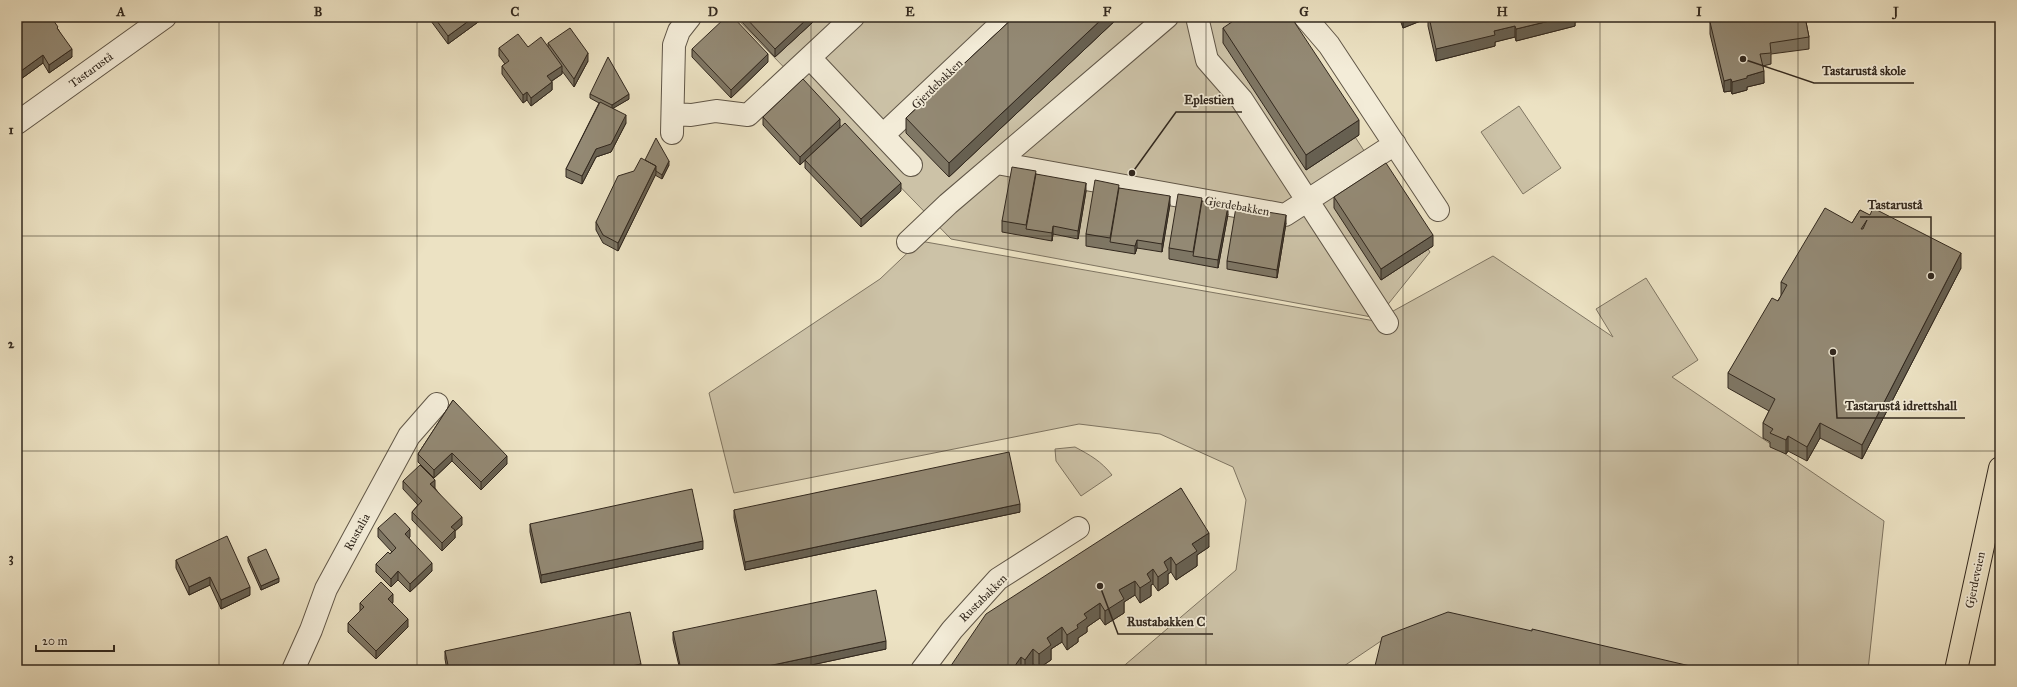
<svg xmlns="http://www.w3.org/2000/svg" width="2017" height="687" font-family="'IM FELL Great Primer',serif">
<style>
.green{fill:#ccc2a7;stroke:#7f7562}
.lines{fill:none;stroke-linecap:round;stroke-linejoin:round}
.minor-casing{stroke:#605647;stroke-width:24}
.major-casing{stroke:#32281e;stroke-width:24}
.minor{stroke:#f3ecd8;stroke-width:22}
.major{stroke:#ece2c3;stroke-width:22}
.wall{fill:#7e7664;stroke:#32281e}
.shaded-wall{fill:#676051;stroke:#32281e}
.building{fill:#938974;stroke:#32281e;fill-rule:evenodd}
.grid{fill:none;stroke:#32281e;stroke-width:1;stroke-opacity:0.55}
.labels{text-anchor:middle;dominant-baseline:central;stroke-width:3.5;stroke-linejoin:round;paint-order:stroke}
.street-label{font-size:12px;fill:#32281e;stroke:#f3ecd8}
.leader{fill:none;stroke:#32281e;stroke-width:1.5}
.callout-dot{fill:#32281e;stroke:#f3ecd8;stroke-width:1.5}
.callout-label{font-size:13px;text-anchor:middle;font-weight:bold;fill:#32281e;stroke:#f3ecd8;stroke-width:3.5;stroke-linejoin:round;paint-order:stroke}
.neatline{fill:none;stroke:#32281e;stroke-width:1.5}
.grid-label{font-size:13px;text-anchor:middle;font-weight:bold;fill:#32281e}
</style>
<rect width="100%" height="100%" fill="#ece2c3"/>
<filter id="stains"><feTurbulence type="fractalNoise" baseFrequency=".005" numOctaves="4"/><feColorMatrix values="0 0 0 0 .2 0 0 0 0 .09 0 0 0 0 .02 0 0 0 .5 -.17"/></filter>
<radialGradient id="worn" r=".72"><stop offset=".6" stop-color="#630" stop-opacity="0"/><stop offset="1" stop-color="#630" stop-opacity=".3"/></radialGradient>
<path class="green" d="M735,17H1277L1430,252L1377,318L951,239Z
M1519,106L1561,168L1523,194L1481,132Z
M920,241L1375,321L1493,256L1613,337L1596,309L1646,278L1698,360L1672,377L1884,521L1868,670H1683L1384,639L1338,670H1119L1236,570L1246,500L1233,467L1160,434L1079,424L734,493L709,393L880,279Z
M1075,447C1090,455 1101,461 1112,475L1081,496L1056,461L1055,449Z"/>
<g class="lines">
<g class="minor-casing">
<path id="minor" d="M1197,17L1207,60L1242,100L1387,323
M1305,17L1329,45L1438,210
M810,58L911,165
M673,114L691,115L716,111L748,115L853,17
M17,123L165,17
M672,133L674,45L679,31L690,17
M883,135L1008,17
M997,163L1285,215L1395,144
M908,242L948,204L1167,17
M293,670L311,630L326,589L409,436L437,404
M922,670L952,630L998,579L1078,528"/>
</g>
<g class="major-casing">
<path id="major" d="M1956,670L2000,468"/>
</g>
<use href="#minor" class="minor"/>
<use href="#major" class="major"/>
</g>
<path class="wall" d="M428,17H485L448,44Z
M737,17H813V22L775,57Z
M1014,17H1119L949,177L906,133V118Z
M1399,17H1611L1596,21L1595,17L1575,22V26L1516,41L1515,37L1495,42V46L1436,61L1428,26V18L1403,28Z
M1709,17H1805L1809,37V49L1771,54V64L1763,66L1764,83L1747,87V90L1732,94L1731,91L1724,92L1710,34V22Z
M17,26L58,29L72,57L49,73L43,63L21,79L17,73Z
M1223,28L1359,135L1306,170L1223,43Z
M548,43L588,61L574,87L562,71V74L552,81V90L531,106L527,100L523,103L502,74V66L505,64L499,56V48L528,47H548Z
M692,49L768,62L731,98L692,57Z
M590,94L629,99L613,108L626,123L611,152L596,157L582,184L566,177V169L599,103L590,98Z
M763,117L840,127L800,165L763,125Z
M645,160L669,165L662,179L655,175L618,251L603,243L596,230V222Z
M805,160L901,191L861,227L805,168Z
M1036,174L1086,191L1078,239L1053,234L1052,241L1002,232V221Z
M1119,188L1170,204L1162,252L1137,248L1135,254L1086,246V234Z
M1334,197L1433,246L1381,280L1334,208Z
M1202,201L1228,214L1218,268L1169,259V248Z
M1860,210L1961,268L1862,459L1820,438L1807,461L1788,451L1786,454L1770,447V442L1763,438V423L1769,411L1728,388V373L1781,296V282L1852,223Z
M1286,223L1277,278L1227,269V261Z
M453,400L507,464L481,490L452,461L434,478L418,462V454Z
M403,481L435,488L462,525L455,531V538L442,551L412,520V512L418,505L403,489Z
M1181,488L1209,547L1197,555V566L1176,580L1171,572L1168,574V584L1158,591L1153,584L1151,585V596L1140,603L1135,595L1124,602V613L1105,625L1100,618L1087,627V632L1078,638V642L1067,650L1062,642L1051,649V660L1039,668L1033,664L1028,670H948Z
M734,510L1020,512L745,570L734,518Z
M530,524L703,549L541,583L530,532Z
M378,528L410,537L409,538L432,571L410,592L398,580L391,587L376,572V564L392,552L378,537Z
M248,557L279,582L261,590L248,561Z
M176,560L250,595L221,609L210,585L189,595L176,568Z
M393,602L392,604L408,627L376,659L348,632V623L360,611V603Z
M673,632L886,649L788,670H680L673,640Z
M445,651L641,670H447L445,659Z"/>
<path class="shaded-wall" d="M474,17H485L448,44V36Z
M809,17H813V22L775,57V49Z
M1104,17H1119L949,177V163Z
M1403,17H1428V18L1403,28Z
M1566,17H1595L1575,22V26L1516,41V29Z
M1596,17H1611L1596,21Z
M1515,26V37L1495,42V46L1436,61V49L1494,31Z
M72,49V57L49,73V65Z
M588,53V61L574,87V79Z
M768,54V62L731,98V90Z
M43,55V63L21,79V71Z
M562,66V74L547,84V76Z
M1764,71V83L1747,87V90L1732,94V82L1747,76Z
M1731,79V91L1724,92V81Z
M552,82V90L531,106V98Z
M527,92V100L523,103V95Z
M629,94V99L612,109V105Z
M626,115V123L611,152L596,157L582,184V176L596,149Z
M840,119V127L800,165V157Z
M1359,120V135L1306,170V155Z
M669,161V165L662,179V175Z
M656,166V174L618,251V243Z
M901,183V191L861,227V219Z
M1086,183V191L1078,239V231Z
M1170,196V204L1162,252V244Z
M1228,206V214L1218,268V260Z
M1286,215V223L1277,278V270Z
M1053,226V234L1052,241V233Z
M1433,235V246L1381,280V269Z
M1137,240V248L1135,254V246Z
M1961,253V268L1862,459V445Z
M1820,423V438L1807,461V447Z
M1788,436V451L1786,454V440Z
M452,453V461L434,478V470Z
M507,456V464L481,490V482Z
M435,480V488L430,484Z
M1020,504V512L745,570V562Z
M462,517V525L455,531V538L442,551V543L451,527Z
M410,529V537L405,542V534Z
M1209,533V547L1197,555V566L1176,580V565L1192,544Z
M703,541V549L541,583V575Z
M1171,557V572L1168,574V584L1158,591V577L1164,562Z
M432,563V571L410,592V584Z
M1153,569V584L1151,585V596L1140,603V588L1147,574Z
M398,571V580L391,587V579Z
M210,577V585L189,595V587Z
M279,578V582L261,590V586Z
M1135,581V595L1124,602V613L1105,625V611L1119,590Z
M250,587V595L221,609V600Z
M393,594V602L388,608V599Z
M1100,603V618L1087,627V632L1078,638V642L1067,650V635L1077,625L1084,614Z
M408,619V627L376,659V651Z
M1062,627V642L1051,649V660L1039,668V654L1047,638Z
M886,641V649L788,670H749Z
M1033,649V664L1028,670H1025V660Z
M1021,657V670H1012Z
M641,664V670H611Z"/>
<path class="building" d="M31,17H51L58,27L57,28L72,49L49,65L43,55L21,71L17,65V26Z
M434,17H474L448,36Z
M726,17H733L768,54L731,90L692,49Z
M745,17H809L775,49Z
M1014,17H1104L949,163L906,118Z
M1239,17H1291L1359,120L1306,155L1223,28Z
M1429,17H1566L1516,29L1515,26L1494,31L1495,35L1436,49Z
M1712,17H1805L1809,37L1770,43L1771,53L1760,54L1764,71L1747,76V78L1732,82L1731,79L1724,81L1710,22L1713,21Z
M570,28L588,53L574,79L548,43Z
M518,34L528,47L541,37L562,66L547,76L552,82L531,98L527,92L523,95L502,66L509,61L499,48Z
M608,57L629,94L612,105L590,94Z
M803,79L840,119L800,157L763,117Z
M600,102L626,115L611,144L596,149L582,176L566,169Z
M845,123L901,183L861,219L805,160Z
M656,138L669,161L662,175L656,171V166L645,160Z
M641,158L656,166L618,243L603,235L596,222L618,176L634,171Z
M1386,163L1433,235L1381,269L1334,197Z
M1012,167L1036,171L1026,225L1002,221Z
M1036,174L1086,183L1078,231L1053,226L1052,233L1026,229Z
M1095,180L1119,185L1110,238L1086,234Z
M1119,188L1170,196L1162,244L1137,240L1135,246L1110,242Z
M1178,194L1202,198L1193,252L1169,248Z
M1202,201L1228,206L1218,260L1193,256Z
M1236,207L1286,215L1277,270L1227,261Z
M1825,208L1852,223L1860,210L1870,215L1873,208L1961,253L1862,445L1820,423L1807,447L1788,436L1786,440L1770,433L1773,429L1763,423L1775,399L1728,373L1772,298L1778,301L1787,285L1781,282ZM1867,220L1863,229H1861Z
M453,400L507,456L481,482L452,453L434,470L418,454Z
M1009,452L1020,504L745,562L734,510Z
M420,465L435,480L430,484L462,517L451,527L455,530L442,543L412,512L422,501L403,481Z
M1181,488L1209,533L1192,544L1197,551L1176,565L1171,557L1164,562L1168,570L1158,577L1153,569L1147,574L1151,581L1140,588L1135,581L1119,590L1124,599L1105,611L1100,603L1084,614L1087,618L1077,625L1078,628L1067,635L1062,627L1047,638L1051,645L1039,654L1033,649L1025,660L1021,657L1012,670H948L986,614Z
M692,489L703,541L541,575L530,524Z
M395,513L410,529L405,534L432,563L410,584L398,571L391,579L376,564L388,552L390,554L396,548L378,528Z
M227,536L250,587L221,600L210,577L189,587L176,560Z
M266,549L279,578L261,586L248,557Z
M381,582L393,594L388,599L408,619L376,651L348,623L364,607L360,603Z
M876,590L886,641L749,670H681L673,632Z
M630,612L641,664L611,670H449L445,651Z
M1448,612L1532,631V629L1703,669L1702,670H1374L1382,637Z"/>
<path class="grid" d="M219,17V670M417,17V670M614,17V670M811,17V670M1008,17V670M1206,17V670M1403,17V670M1600,17V670M1798,17V670M17,236H2000M17,451H2000"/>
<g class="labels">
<g class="street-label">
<text transform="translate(91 70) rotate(-36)">Tastarustå</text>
<text transform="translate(937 84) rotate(-44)">Gjerdebakken</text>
<text transform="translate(1237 206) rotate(10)">Gjerdebakken</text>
<text transform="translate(357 532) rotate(-61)">Rustalia</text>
<text transform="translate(1975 580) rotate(-78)">Gjerdeveien</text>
<text transform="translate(983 598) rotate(-45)">Rustabakken</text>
</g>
</g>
<path class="leader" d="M1743 59L1814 83H1914M1132 173L1176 112H1242M1931 276L1931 217H1860M1833 352L1837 418H1965M1100 586L1118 634H1213"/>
<g class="callout-dot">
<circle cx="1743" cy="59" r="4"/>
<circle cx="1132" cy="173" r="4"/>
<circle cx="1931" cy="276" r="4"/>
<circle cx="1833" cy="352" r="4"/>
<circle cx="1100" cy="586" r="4"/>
</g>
<g class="callout-label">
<text x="1864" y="75">Tastarustå skole</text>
<text x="1209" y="104">Eplestien</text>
<text x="1895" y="209">Tastarustå</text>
<text x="1901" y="410">Tastarustå idrettshall</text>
<text x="1166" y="626">Rustabakken C</text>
</g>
<rect width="2017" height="687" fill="none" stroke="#ece2c3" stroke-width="44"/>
<path d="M36 645v6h78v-6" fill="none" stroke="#32281e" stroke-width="2"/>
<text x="42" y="645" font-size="12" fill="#32281e" stroke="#f3ecd8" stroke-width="3" paint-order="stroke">20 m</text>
<rect x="22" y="22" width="1973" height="643" class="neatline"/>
<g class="grid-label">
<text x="121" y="16">A</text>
<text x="318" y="16">B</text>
<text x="515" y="16">C</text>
<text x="713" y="16">D</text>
<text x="910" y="16">E</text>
<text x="1107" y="16">F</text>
<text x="1304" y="16">G</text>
<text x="1502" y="16">H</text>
<text x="1699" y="16">I</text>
<text x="1896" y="16">J</text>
<text x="11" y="134">1</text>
<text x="11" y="348">2</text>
<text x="11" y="562">3</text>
</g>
<rect width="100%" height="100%" filter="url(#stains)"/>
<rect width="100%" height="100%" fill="url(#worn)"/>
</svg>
